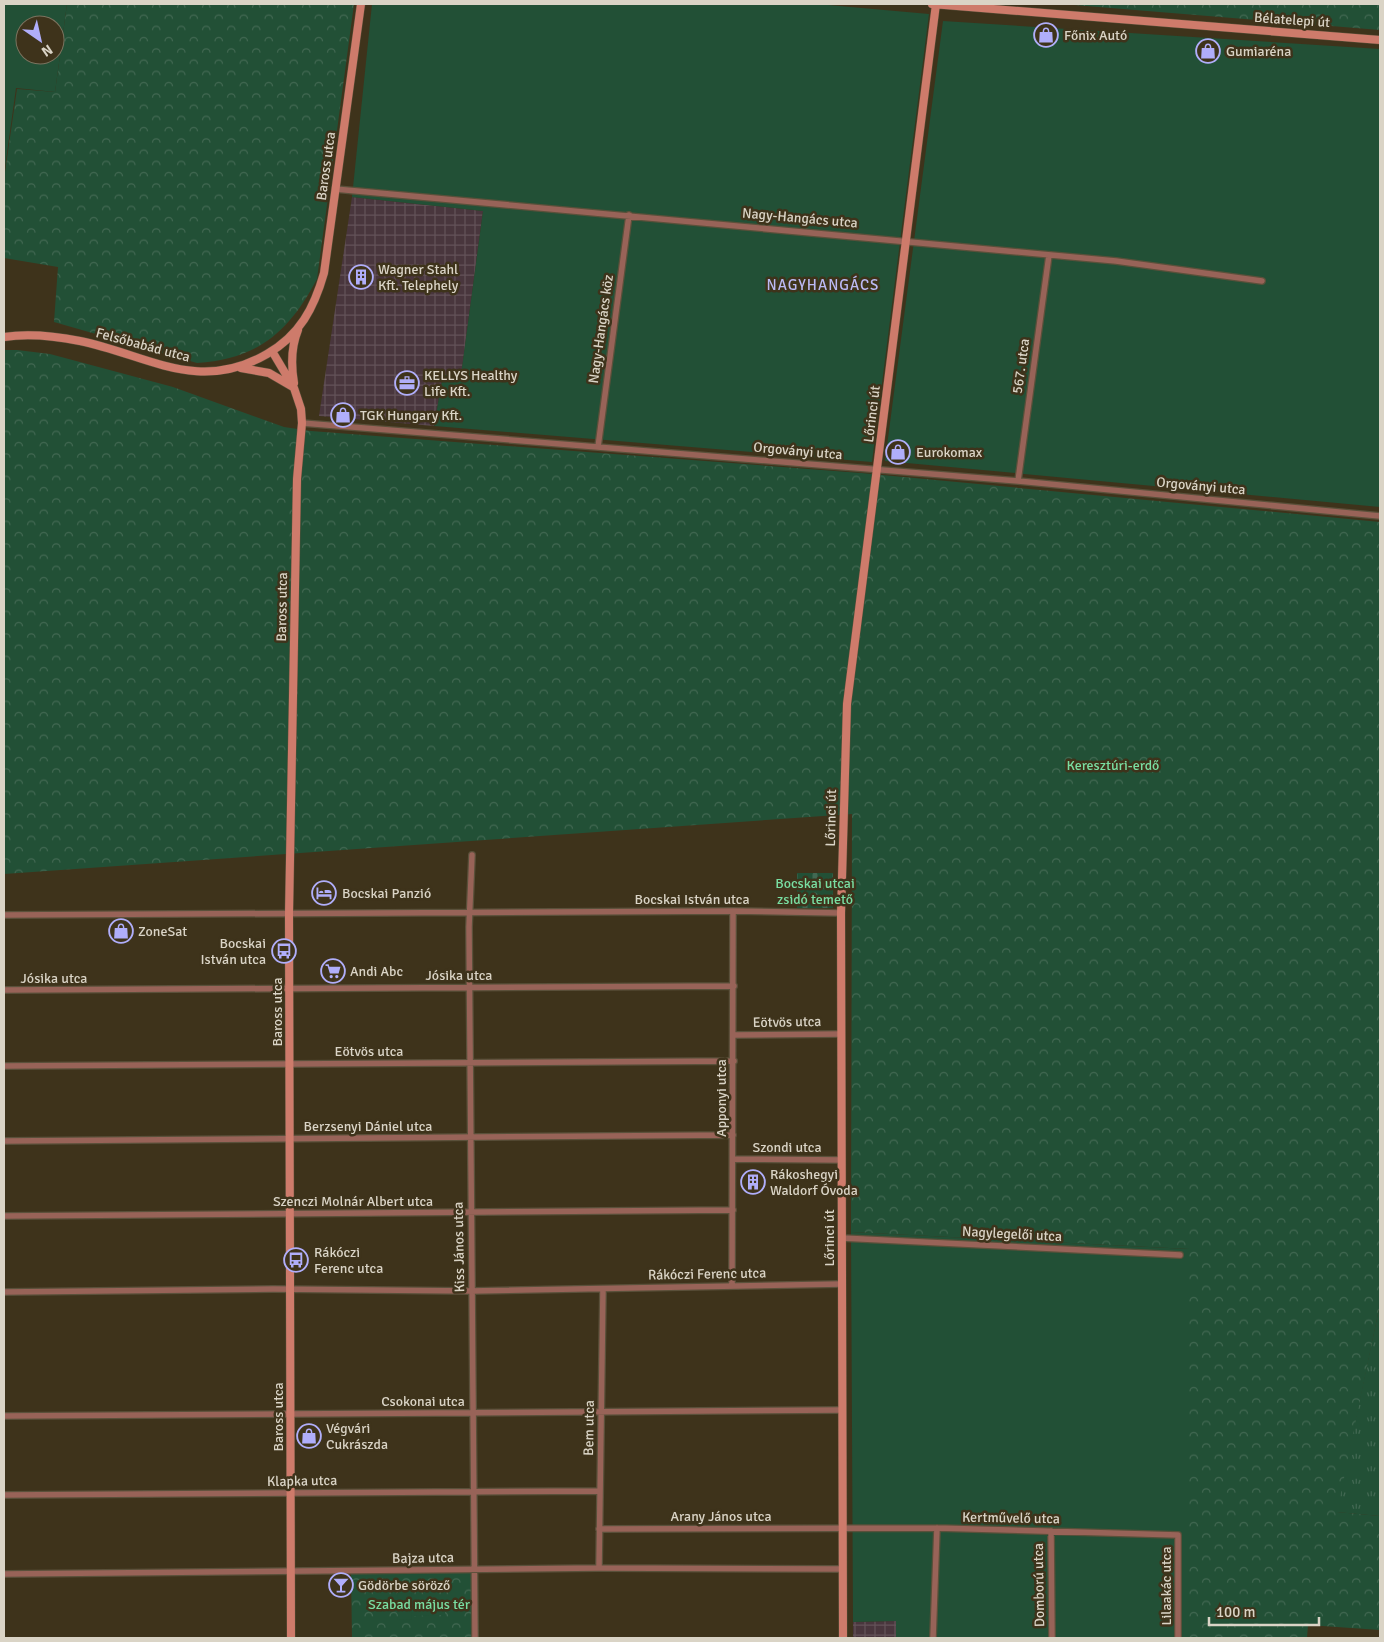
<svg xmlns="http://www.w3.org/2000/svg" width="1384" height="1642" font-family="Signika,sans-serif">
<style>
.industrial{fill:url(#industrial-grid)}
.grass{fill:url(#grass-tufts)}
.forest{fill:url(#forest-crowns)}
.cemetery{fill:url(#cemetery-stones)}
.garden{fill:#225036;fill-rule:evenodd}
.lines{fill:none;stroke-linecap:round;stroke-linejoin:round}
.street-casing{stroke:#5a503a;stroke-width:8}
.secondary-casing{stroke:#5a503a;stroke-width:9}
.street{stroke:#986358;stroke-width:5.5}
.secondary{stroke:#ce7b6b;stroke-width:8}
.labels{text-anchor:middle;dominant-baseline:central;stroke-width:5;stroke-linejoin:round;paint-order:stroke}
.street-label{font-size:14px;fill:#dad4c6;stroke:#3e331b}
.poi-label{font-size:14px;fill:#dad4c6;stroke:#3e331b;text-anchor:start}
.park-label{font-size:14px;fill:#79dea2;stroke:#3e331b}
.neighbourhood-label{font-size:15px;letter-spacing:1px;fill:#bbbaf4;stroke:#3e331b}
</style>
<defs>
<pattern id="industrial-grid" width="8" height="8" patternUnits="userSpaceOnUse" patternTransform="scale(1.25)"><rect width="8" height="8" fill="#49363d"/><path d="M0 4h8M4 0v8" fill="none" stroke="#635258"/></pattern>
<pattern id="grass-tufts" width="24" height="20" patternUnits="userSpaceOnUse" patternTransform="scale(1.25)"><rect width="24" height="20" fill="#225036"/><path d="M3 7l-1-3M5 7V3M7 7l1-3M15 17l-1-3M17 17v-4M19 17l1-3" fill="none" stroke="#426852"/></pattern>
<pattern id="forest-crowns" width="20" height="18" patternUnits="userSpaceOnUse" patternTransform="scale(1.25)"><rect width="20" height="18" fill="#225036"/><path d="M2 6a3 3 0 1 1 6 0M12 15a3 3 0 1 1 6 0" fill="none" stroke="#426852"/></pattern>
<pattern id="cemetery-stones" width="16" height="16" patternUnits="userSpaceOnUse" patternTransform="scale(1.25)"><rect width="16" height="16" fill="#225036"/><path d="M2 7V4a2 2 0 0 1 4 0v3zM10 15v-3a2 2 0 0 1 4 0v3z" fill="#426852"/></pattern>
</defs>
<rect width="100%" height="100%" fill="#3e331b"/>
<path class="industrial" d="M352,197L483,211L461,376L443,375L434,426L319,416Z
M896,1621V1638H853V1622Z"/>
<path class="grass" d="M1380,1304V1516L1336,1512Z"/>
<path class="forest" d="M67,4H354L317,279C289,332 258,359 197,363L54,322L58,267L4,258V179L17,89L55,92Z
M1062,4H1380V30Z
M4,350H17L50,354L173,387L284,427L311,431L861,473L1380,522V1304L1337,1512L1380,1516V1630L1308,1625L1307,1638H1189V1249L851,1232L852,814L4,874Z
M475,1570V1638H352L351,1572Z"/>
<path class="cemetery" d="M797,873H833V908H797Z"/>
<path class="garden" d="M4,4H67L55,92L16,88L4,175ZM25,25H55V55H25Z
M372,4H817L929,14L872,462L434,426L443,375H461L483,211L352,197Z
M943,21L1380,49V507L885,461Z
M851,1232L1189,1249V1638H896V1621L853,1622Z
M397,1593H411L412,1619L398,1620Z
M414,1596H445V1615L414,1616Z"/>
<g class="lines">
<g class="street-casing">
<path id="street" d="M335,189L1116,261L1262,281
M302,423L1018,481L1380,516
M598,447L629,215
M1018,481L1049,255
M472,855L469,927L475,1638
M4,915L733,911L841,913
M4,990L734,986
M734,1035L841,1034
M4,1066L734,1061
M4,1141L733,1135
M733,1159L842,1160
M4,1216L733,1210
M842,1238L1180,1255
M732,1286L733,911
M4,1292L273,1289L471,1291L841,1284
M4,1416L842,1410
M4,1495L600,1491
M599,1529L937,1528L1178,1535V1638
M1051,1531L1052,1638
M599,1568L603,1289
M4,1574L599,1568L843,1569
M933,1638L937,1528"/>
</g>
<g class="secondary-casing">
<path id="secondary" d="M932,4L1380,40
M4,337C29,333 55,336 80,341C148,355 198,394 267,354C300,335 314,308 324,273L361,4
M272,351L294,388L301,409L302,423L297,479L289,914L291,1638
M241,368L269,373L293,387
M294,383C291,365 291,347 298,330
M843,1638L841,913L847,704L936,4"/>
</g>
<use href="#street" class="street"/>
<use href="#secondary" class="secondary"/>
</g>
<defs>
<g id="shop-ring" transform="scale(1.25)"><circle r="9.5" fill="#3e331b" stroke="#b0aefa" stroke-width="1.5"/><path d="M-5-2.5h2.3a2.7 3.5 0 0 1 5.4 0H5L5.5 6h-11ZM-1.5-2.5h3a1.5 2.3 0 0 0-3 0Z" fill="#b0aefa"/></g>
<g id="building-ring" transform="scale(1.25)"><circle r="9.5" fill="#3e331b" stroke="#b0aefa" stroke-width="1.5"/><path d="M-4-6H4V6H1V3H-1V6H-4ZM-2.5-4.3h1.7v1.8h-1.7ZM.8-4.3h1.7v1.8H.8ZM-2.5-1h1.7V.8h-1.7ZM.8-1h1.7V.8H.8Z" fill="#b0aefa"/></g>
<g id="office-ring" transform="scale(1.25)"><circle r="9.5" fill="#3e331b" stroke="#b0aefa" stroke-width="1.5"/><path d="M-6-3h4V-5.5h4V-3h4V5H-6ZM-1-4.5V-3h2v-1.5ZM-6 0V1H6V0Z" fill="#b0aefa"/></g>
<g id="hotel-ring" transform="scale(1.25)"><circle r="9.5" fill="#3e331b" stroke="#b0aefa" stroke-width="1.5"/><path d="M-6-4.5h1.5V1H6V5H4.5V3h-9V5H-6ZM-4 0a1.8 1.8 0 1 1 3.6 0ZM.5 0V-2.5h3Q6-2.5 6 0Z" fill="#b0aefa"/></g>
<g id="bus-ring" transform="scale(1.25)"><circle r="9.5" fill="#3e331b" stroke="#b0aefa" stroke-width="1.5"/><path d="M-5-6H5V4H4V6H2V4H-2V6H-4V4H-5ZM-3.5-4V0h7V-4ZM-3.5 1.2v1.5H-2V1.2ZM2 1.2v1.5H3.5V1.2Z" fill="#b0aefa"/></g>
<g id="supermarket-ring" transform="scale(1.25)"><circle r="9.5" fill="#3e331b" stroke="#b0aefa" stroke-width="1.5"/><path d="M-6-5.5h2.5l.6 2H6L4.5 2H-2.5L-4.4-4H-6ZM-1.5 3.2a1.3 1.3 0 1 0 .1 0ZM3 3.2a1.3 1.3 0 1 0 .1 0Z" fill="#b0aefa"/></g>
<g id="bar-ring" transform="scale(1.25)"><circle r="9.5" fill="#3e331b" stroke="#b0aefa" stroke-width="1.5"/><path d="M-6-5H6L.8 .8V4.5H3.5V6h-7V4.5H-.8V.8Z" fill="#b0aefa"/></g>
</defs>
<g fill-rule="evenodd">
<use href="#shop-ring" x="1046" y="35"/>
<use href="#shop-ring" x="1208" y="51"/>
<use href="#building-ring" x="361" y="277"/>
<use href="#office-ring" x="407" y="383"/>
<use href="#shop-ring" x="343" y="415"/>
<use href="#shop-ring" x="898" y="452"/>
<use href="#hotel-ring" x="324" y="893"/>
<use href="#shop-ring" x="121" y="931"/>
<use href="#bus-ring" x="284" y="951"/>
<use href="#supermarket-ring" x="333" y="971"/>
<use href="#building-ring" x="753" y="1182"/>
<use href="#bus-ring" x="296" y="1260"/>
<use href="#shop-ring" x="309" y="1436"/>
<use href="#bar-ring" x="341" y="1585"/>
</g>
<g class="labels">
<g class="street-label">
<text transform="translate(1292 20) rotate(4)">Bélatelepi út</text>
<text transform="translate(326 166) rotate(-82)">Baross utca</text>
<text transform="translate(800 218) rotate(5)">Nagy-Hangács utca</text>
<text transform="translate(601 329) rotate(-82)">Nagy-Hangács köz</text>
<text transform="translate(143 345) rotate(15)">Felsőbabád utca</text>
<text transform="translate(1021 366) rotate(-82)">567. utca</text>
<text transform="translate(872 414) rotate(-83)">Lőrinci út</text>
<text transform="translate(798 451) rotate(5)">Orgoványi utca</text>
<text transform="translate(1201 486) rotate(5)">Orgoványi utca</text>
<text transform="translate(282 607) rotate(-89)">Baross utca</text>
<text transform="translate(831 818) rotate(-89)">Lőrinci út</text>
<text x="692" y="899">Bocskai István utca</text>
<text x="459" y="975">Jósika utca</text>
<text x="54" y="978">Jósika utca</text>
<text transform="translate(277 1012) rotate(-90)">Baross utca</text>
<text transform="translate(787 1022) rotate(-1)">Eötvös utca</text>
<text x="369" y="1051">Eötvös utca</text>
<text transform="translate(721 1098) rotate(-90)">Apponyi utca</text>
<text x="368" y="1126">Berzsenyi Dániel utca</text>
<text x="787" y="1147">Szondi utca</text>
<text x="353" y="1201">Szenczi Molnár Albert utca</text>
<text transform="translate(1012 1234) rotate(3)">Nagylegelői utca</text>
<text transform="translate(829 1238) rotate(-90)">Lőrinci út</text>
<text transform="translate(459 1247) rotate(-91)">Kiss János utca</text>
<text transform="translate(707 1274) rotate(-1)">Rákóczi Ferenc utca</text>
<text x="423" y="1401">Csokonai utca</text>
<text transform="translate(278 1417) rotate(-90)">Baross utca</text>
<text transform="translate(589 1428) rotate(-89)">Bem utca</text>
<text transform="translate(302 1481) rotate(-1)">Klapka utca</text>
<text x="721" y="1516">Arany János utca</text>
<text transform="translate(1011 1518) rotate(1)">Kertművelő utca</text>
<text transform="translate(423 1558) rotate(-1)">Bajza utca</text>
<text transform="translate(1039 1585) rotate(-91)">Domború utca</text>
<text transform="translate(1166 1586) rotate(-90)">Lilaakác utca</text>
</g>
<g class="poi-label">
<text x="1064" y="35">Főnix Autó</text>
<text x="1226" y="51">Gumiaréna</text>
<text x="378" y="269">Wagner Stahl<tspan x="378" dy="16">Kft. Telephely</tspan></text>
<text x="424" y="375">KELLYS Healthy<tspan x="424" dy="16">Life Kft.</tspan></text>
<text x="360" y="415">TGK Hungary Kft.</text>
<text x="916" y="452">Eurokomax</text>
<text x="342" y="893">Bocskai Panzió</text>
<text x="138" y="931">ZoneSat</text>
<text x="266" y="943" text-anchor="end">Bocskai<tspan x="266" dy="16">István utca</tspan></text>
<text x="350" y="971">Andi Abc</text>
<text x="770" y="1174">Rákoshegyi<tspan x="770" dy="16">Waldorf Óvoda</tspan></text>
<text x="314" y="1252">Rákóczi<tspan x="314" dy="16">Ferenc utca</tspan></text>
<text x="326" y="1428">Végvári<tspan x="326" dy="16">Cukrászda</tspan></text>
<text x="358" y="1585">Gödörbe söröző</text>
</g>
<g class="park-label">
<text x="1113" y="765">Keresztúri-erdő</text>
<text x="815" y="883">Bocskai utcai<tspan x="815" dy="16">zsidó temető</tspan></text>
<text x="419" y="1604">Szabad május tér</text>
</g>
<g class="neighbourhood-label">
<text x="823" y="285">NAGYHANGÁCS</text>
</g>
</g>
<rect width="1384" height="1642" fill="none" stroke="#dad4c6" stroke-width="10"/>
<g transform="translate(40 40) rotate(146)"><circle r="24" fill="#3e331b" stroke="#7c735f"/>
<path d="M0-4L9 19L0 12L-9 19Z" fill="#b0aefa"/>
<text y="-8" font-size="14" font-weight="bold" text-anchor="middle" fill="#dad4c6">N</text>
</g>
<path d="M1209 1617v8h110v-8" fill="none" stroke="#dad4c6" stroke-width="2.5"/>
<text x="1216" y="1617" font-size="15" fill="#dad4c6" stroke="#3e331b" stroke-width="4" paint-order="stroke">100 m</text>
</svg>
